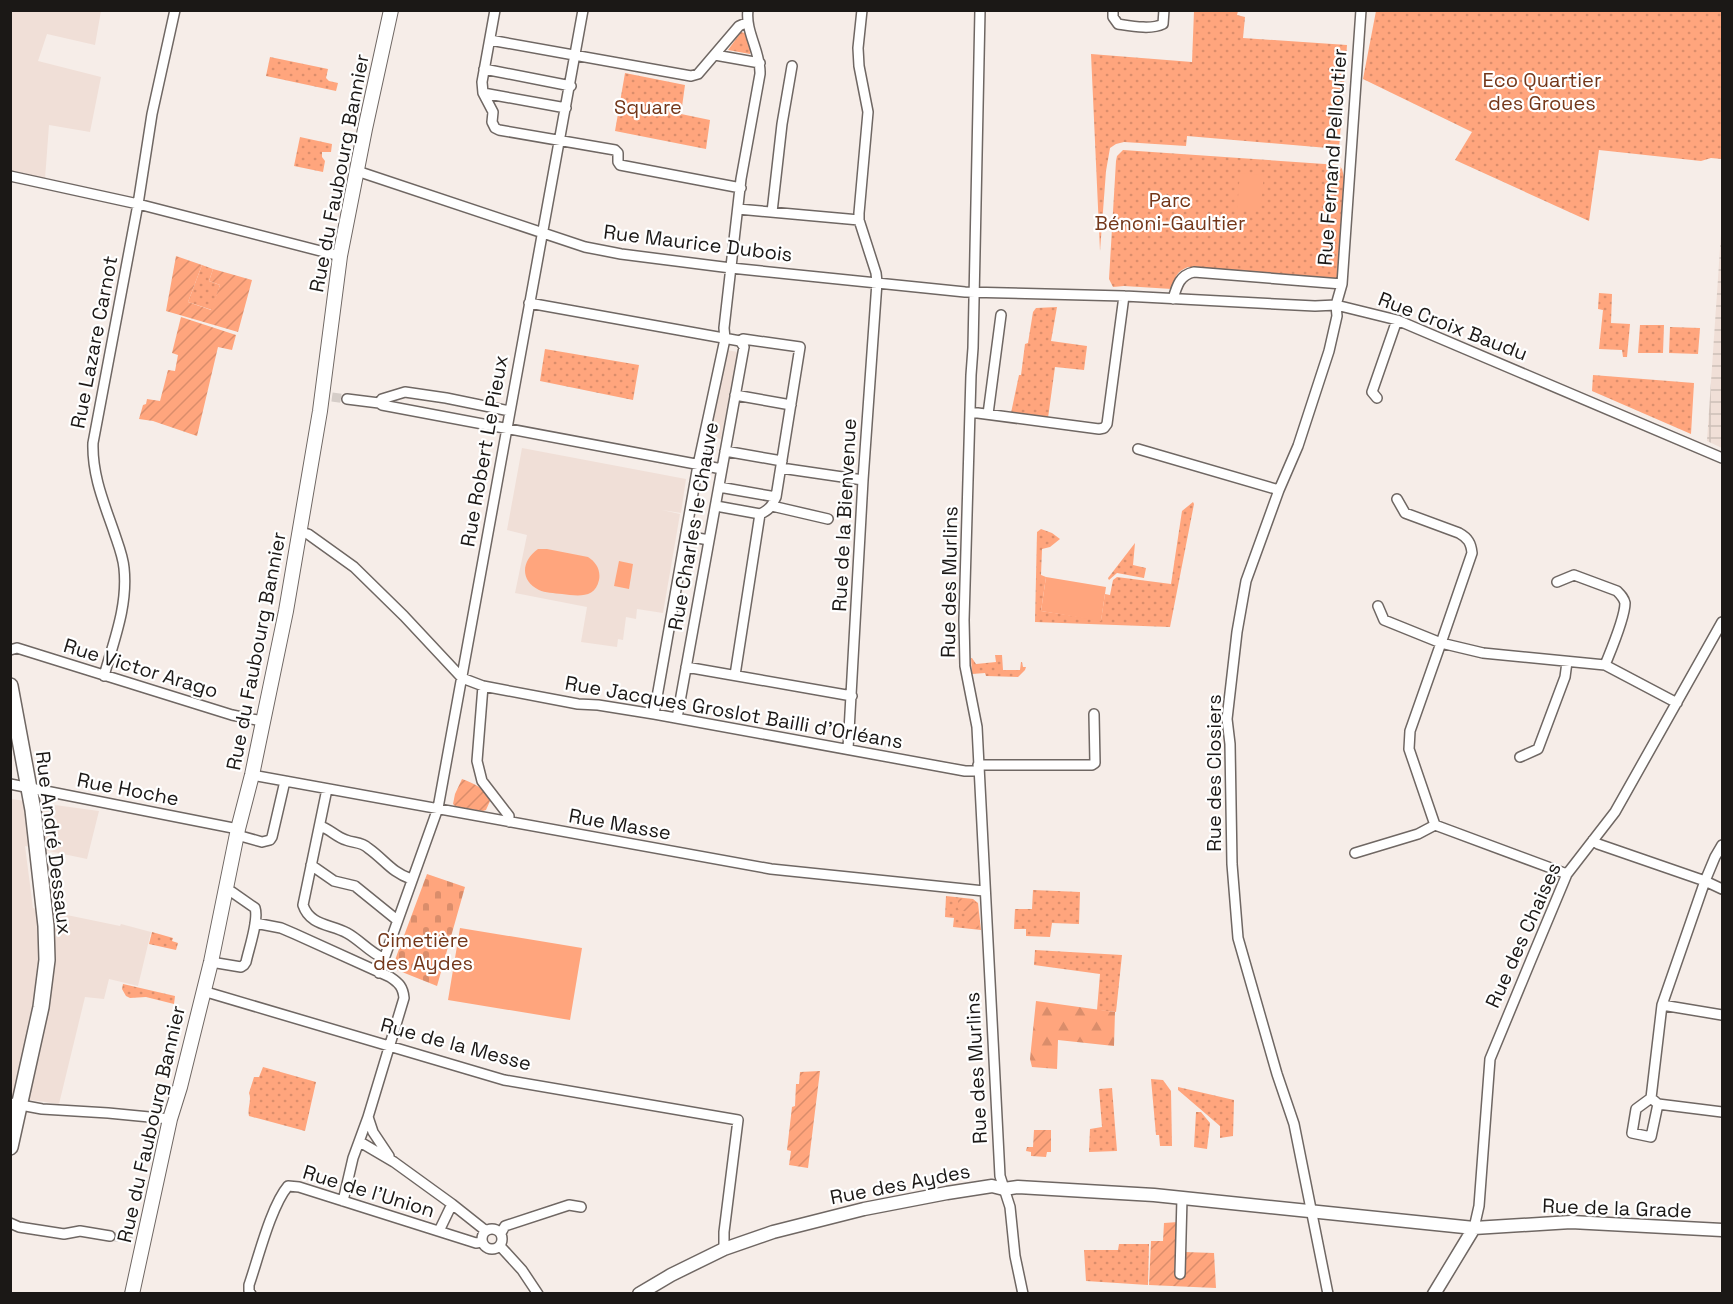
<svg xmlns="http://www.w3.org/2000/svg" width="1733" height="1304" font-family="'Space Grotesk',sans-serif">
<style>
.built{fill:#f0dfd7}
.industrial{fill:url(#industrial-grid)}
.grass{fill:url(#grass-dots)}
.forest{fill:url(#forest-firs)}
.cemetery{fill:url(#cemetery-stones)}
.garden{fill:url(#garden-furrows)}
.pitch{fill:#ffa57d}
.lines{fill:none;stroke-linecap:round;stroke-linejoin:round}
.minor-tunnel{stroke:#d5cdc8;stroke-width:9;stroke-dasharray:9 4.5;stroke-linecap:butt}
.minor-casing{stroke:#6f6763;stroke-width:12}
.tertiary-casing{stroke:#6f6763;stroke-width:15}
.secondary-casing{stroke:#6f6763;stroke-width:16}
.primary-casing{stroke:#6f6763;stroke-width:18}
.minor{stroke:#fff;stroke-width:9}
.tertiary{stroke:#fff;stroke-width:12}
.secondary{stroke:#fff;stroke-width:14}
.primary{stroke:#fff;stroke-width:15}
.labels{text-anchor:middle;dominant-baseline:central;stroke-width:4.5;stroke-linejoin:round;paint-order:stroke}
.park-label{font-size:20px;fill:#73371a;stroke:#fff}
.street-label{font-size:20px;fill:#1b1816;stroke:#fff}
</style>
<defs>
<pattern id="industrial-grid" width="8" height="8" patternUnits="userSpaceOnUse" patternTransform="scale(1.5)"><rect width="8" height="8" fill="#f0dfd7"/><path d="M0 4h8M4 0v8" fill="none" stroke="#cdbfb8"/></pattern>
<pattern id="grass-dots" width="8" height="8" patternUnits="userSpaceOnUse" patternTransform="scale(1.5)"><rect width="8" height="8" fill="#ffa57d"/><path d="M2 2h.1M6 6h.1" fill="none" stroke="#da8d6b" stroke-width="1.8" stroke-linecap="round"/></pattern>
<pattern id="forest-firs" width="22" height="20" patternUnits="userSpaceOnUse" patternTransform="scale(1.5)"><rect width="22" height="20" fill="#ffa57d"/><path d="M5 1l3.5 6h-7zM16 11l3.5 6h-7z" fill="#da8d6b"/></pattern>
<pattern id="cemetery-stones" width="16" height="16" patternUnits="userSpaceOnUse" patternTransform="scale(1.5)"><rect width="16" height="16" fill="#ffa57d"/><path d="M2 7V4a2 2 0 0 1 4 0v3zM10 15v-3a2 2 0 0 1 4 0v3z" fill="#da8d6b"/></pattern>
<pattern id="garden-furrows" width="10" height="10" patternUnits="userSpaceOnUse" patternTransform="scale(1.5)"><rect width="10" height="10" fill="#ffa57d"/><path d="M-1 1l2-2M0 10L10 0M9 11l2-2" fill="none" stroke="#da8d6b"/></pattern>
</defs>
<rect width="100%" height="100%" fill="#f6ede8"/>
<path class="built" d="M11,11H101L95,45L47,34L38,61L101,77L90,132L49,125L45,179L11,172Z
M726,350L738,352L721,439L710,437Z
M522,448L686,479L681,513L662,510L680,514L663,613L637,609L636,619L626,617L623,640L618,639L617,647L581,642L587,607L515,593L527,535L507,530Z
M11,799L99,811L87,859L25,846L33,908L120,926L121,924L151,932L138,986L109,979L104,999L85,997L59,1104L11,1097Z"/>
<path class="industrial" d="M1722,219V448L1707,441Z"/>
<path class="grass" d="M1194,11H1238L1237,15L1245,17L1243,38L1347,45L1339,149L1187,136L1186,146L1124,142L1116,144L1110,148L1106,171L1100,251L1091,54L1192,62Z
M1376,11H1722V159L1711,158L1701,161L1599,150L1589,221L1455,160L1472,132L1363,79Z
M741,32L745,33L751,51L750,54L728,50Z
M270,57L328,69L326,78L329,81L338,83L336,91L266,76Z
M625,73L685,85L681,114L710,120L706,149L615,131Z
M300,137L332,144L331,152H322V157L325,161L323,172L294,166Z
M1123,150L1339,165L1342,169L1344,177L1337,282L1188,267C1177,271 1174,278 1172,289L1124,286L1113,287L1109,279L1116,161L1117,156Z
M202,265L213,269L209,281L220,285L212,310L188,302Z
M1599,293L1612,294L1611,323L1630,324L1627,357H1623L1622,350L1599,349L1603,310L1598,309Z
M1057,307L1051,341L1087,346L1084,370L1055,367L1048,418L1011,413L1019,375H1021L1025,344L1028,343L1033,312L1036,308Z
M1640,325H1664L1663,353H1638Z
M1670,327L1700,328L1698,354L1669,353Z
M545,349L639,365L633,400L540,381Z
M1593,375L1694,383L1691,434L1592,391Z
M1193,502L1194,504L1170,627L1035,622L1037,532L1041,529L1052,533L1060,539L1050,547L1042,549L1041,575L1046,577L1041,611L1101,620L1105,594L1110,595L1113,580L1117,577L1171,584L1182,511Z
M1135,543L1133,565L1146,568L1144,578L1117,573L1109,580L1108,578Z
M995,655H1002L1003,670H1020L1021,662H1022L1023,667H1026L1025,670L1018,677L986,676L985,673L972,674L971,658H972L976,664L996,662Z
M1033,890L1080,892L1079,924L1052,923L1050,937L1026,936V929H1014L1015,909H1032Z
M946,896L973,899L978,903L981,930L953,927L954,918L945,917Z
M152,932L173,938L172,941L178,943L176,950L149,944Z
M1035,950L1122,955L1116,1012L1097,1010L1100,974L1034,965Z
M123,984L175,996L174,1004L146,997L130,998L126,996L122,989Z
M263,1067L316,1082L305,1131L249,1116C247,1108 252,1101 249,1093L254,1077H259Z
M1151,1079L1163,1080L1171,1091L1172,1146H1160L1159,1135H1156Z
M1178,1087L1234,1100L1233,1136L1220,1138V1126L1178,1090Z
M1112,1088L1117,1151L1089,1152L1090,1129L1102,1127L1099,1089Z
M1196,1112H1201L1210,1123L1207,1149L1194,1147Z
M1119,1244H1149L1148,1285L1086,1281L1084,1250H1118Z"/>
<path class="forest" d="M1036,1001L1115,1012L1114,1046L1058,1040L1057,1069L1032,1067L1030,1059Z"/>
<path class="cemetery" d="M427,874L465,887L437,986L392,968Z"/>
<path class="garden" d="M176,256L202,265L188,302L211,310L220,285L209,281L213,269L252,280L238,332L166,311Z
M181,317L236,335L232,350L218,347L197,436L153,421L139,419L143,405L146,404L147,399L160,401L168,370L175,371L178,355L172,353Z
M462,779C475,784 485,788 490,801L486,810L483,811L456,807L453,804L455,794Z
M958,898L971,900L977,904L979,929L968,927L967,912L958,909Z
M820,1071L808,1168L789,1165L791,1151L787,1150L792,1107L795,1106L796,1084H799L800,1072Z
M1034,1130H1051V1152H1047L1046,1157L1031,1156V1152L1026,1151L1027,1147H1033Z
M1178,1222L1184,1230L1185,1252L1214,1253L1216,1288L1149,1285L1151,1241H1163L1164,1223Z"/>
<path class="pitch" d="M1240,173L1264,175L1260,211L1237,210Z
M538,549H547L588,557C596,562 601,570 599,580C595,599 577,596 562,594C554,593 545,593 539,590C519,580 522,560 538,549Z
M619,561L633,564L629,589L614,586Z
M1046,577L1106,587L1101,621L1041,611Z
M460,928L582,948L570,1020L448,1000Z"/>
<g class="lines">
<path class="minor-tunnel" d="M332,397L347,399
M110,1236L133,1240"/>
<g class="minor-casing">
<path id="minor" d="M495,10L482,82L483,93L493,112L492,122L495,128L499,130L615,150L618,153V162L620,165L741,188
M980,10L973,348L971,375L964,620L965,666L977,727L1000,1176L1010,1207L1015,1256L1023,1294
M1113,10V17L1118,24C1131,26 1151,30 1163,24L1164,10
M490,40L691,76L698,74L739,26L748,22
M715,55L760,63
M484,69L571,86
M483,93L566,108
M357,171L585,247L621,254L731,268L965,292L1124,296L1315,306L1336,305L1397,320L1722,458
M10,176L138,204L340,256
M738,209L859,220
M772,212L782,124L792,66
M1173,299C1177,285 1180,275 1194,272L1342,284
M529,303L740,341L743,339L800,347L776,497C772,506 769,510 760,514L735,675
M735,395L791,405
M1377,398L1372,392L1397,320
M347,399L379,403L382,405L722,469
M379,403L382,399L405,392L446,398L510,411
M970,412L1099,429L1104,428L1107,424L1124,296
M988,414L1001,315
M1138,449L1279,490
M725,451L782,461
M781,468L863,480
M719,487L776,497
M716,506L760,514
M772,506L828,519
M300,532L308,534L354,567L404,616L462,678L483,686L578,704L598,705L654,714L965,771H979
M686,536L709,540
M1557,582L1574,575L1617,591C1621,595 1624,598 1625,603C1625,618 1611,650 1605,665
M1378,606L1384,620L1441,643L1472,553C1471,543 1468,538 1459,533L1405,513L1397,499
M10,650L17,648L232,715L262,721
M686,667L852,696
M104,676C114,640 128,606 124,568C123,556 118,544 114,532C104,503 92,475 93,443L138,204L152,114L175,10
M483,686L477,761L482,781L509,816V822
M654,714L698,465L725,339L724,328L741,179L760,74C761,52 745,32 748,10
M677,718L744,347L740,341
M848,749L863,480L877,282L876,273L859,220V213L868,112L859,66L858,48L862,10
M1520,757L1538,749L1565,677L1567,662
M978,765H1092L1095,763L1094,714
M252,775L771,869L984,891
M10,784L238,829
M327,789L303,905C310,926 331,924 347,933C360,940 369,952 383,958
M320,826C330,829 336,837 346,840C353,843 362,842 368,848C385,860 391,872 411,879
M237,835L262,842L270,840L272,837L285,781
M1593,840L1598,844L1705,881L1722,889
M1355,853L1418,834L1435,825
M311,865L334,881L355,886L397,920
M1567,874L1435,825L1409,749L1410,731L1441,643L1483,653L1605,665L1677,703
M255,923L281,928L295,934L390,977C399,983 403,987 404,998L368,1117L353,1158L343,1201
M211,962L241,967L244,965L246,962C249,948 259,920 255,908L232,892L226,890
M379,973L438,808L583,10
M203,991L504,1080L738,1120L724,1232V1249
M1662,1005L1722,1015
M1651,1098L1636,1109L1632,1133L1651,1137L1658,1104
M10,1103L42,1109L108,1113L170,1119
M1658,1104L1651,1098L1662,1005L1705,881L1715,857L1722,845
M1658,1104L1722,1112
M368,1117L373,1132L389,1156
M360,1142L394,1162L452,1204L486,1231
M10,1223L19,1227L64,1234L80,1231L110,1236
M1474,1228L1479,1206L1490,1059L1531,960L1567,874L1615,812L1722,622
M482 1239a10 10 0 1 1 20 0a10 10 0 1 1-20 0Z
M439,1231L452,1204
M501,1233L505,1226L569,1205L581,1207
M500,1246L522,1270L538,1294
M1180,1274L1182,1198
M251,1294L249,1291V1285C258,1259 271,1206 288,1186L299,1187L476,1243L482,1242
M1328,1294L1294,1124L1277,1074L1238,938L1232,864L1230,744L1227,719L1237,632L1246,581L1279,490L1298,446L1329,351L1337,316L1336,305L1342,284L1361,10"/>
</g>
<g class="tertiary-casing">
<path id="tertiary" d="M639,1294L671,1275L724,1249L773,1232L864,1209L947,1193L992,1186L1004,1189L1018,1187L1154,1195L1474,1228L1571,1222L1722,1230
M1434,1294L1474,1228"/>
</g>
<g class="secondary-casing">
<path id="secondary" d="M132,1294L170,1119L180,1087L211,962L238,829L252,775L286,611L320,411L340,256L365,129L391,10"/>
</g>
<g class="primary-casing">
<path id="primary" d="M10,686L33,810L46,926L47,960L41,1007L10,1147"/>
</g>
<use href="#minor" class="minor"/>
<use href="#tertiary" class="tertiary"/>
<use href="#secondary" class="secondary"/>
<use href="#primary" class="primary"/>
</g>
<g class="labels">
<g class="park-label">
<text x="1542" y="80">Eco Quartier<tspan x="1542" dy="23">des Groues</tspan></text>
<text x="648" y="107">Square</text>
<text x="1170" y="200">Parc<tspan x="1170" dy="23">Bénoni-Gaultier</tspan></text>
<text x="423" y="940">Cimetière<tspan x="423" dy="23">des Aydes</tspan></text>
</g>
<g class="street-label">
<text transform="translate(1332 157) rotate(-86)">Rue Fernand Pelloutier</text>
<text transform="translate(339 173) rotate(-79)">Rue du Faubourg Bannier</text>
<text transform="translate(698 243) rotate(7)">Rue Maurice Dubois</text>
<text transform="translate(1453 326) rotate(21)">Rue Croix Baudu</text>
<text transform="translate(94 342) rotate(-79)">Rue Lazare Carnot</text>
<text transform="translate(484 451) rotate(-80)">Rue Robert Le Pieux</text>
<text transform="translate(844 515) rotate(-87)">Rue de la Bienvenue</text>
<text transform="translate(693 526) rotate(-80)">Rue Charles le Chauve</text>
<text transform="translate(949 582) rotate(-89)">Rue des Murlins</text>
<text transform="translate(256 651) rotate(-79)">Rue du Faubourg Bannier</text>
<text transform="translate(141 668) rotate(17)">Rue Victor Arago</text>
<text transform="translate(734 712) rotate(10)">Rue Jacques Groslot Bailli d'Orléans</text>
<text transform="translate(1214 773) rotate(-90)">Rue des Closiers</text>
<text transform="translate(128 789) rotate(11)">Rue Hoche</text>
<text transform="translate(620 824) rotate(10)">Rue Masse</text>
<text transform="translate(54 843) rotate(83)">Rue André Dessaux</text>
<text transform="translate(1523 935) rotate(-66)">Rue des Chaises</text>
<text transform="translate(456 1044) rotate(15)">Rue de la Messe</text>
<text transform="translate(976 1068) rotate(-93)">Rue des Murlins</text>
<text transform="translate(151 1124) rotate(-77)">Rue du Faubourg Bannier</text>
<text transform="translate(900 1184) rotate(-11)">Rue des Aydes</text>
<text transform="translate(369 1191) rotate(17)">Rue de l'Union</text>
<text transform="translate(1617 1208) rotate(2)">Rue de la Grade</text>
</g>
</g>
<rect width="1733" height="1304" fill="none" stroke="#1b1816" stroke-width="24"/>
</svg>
